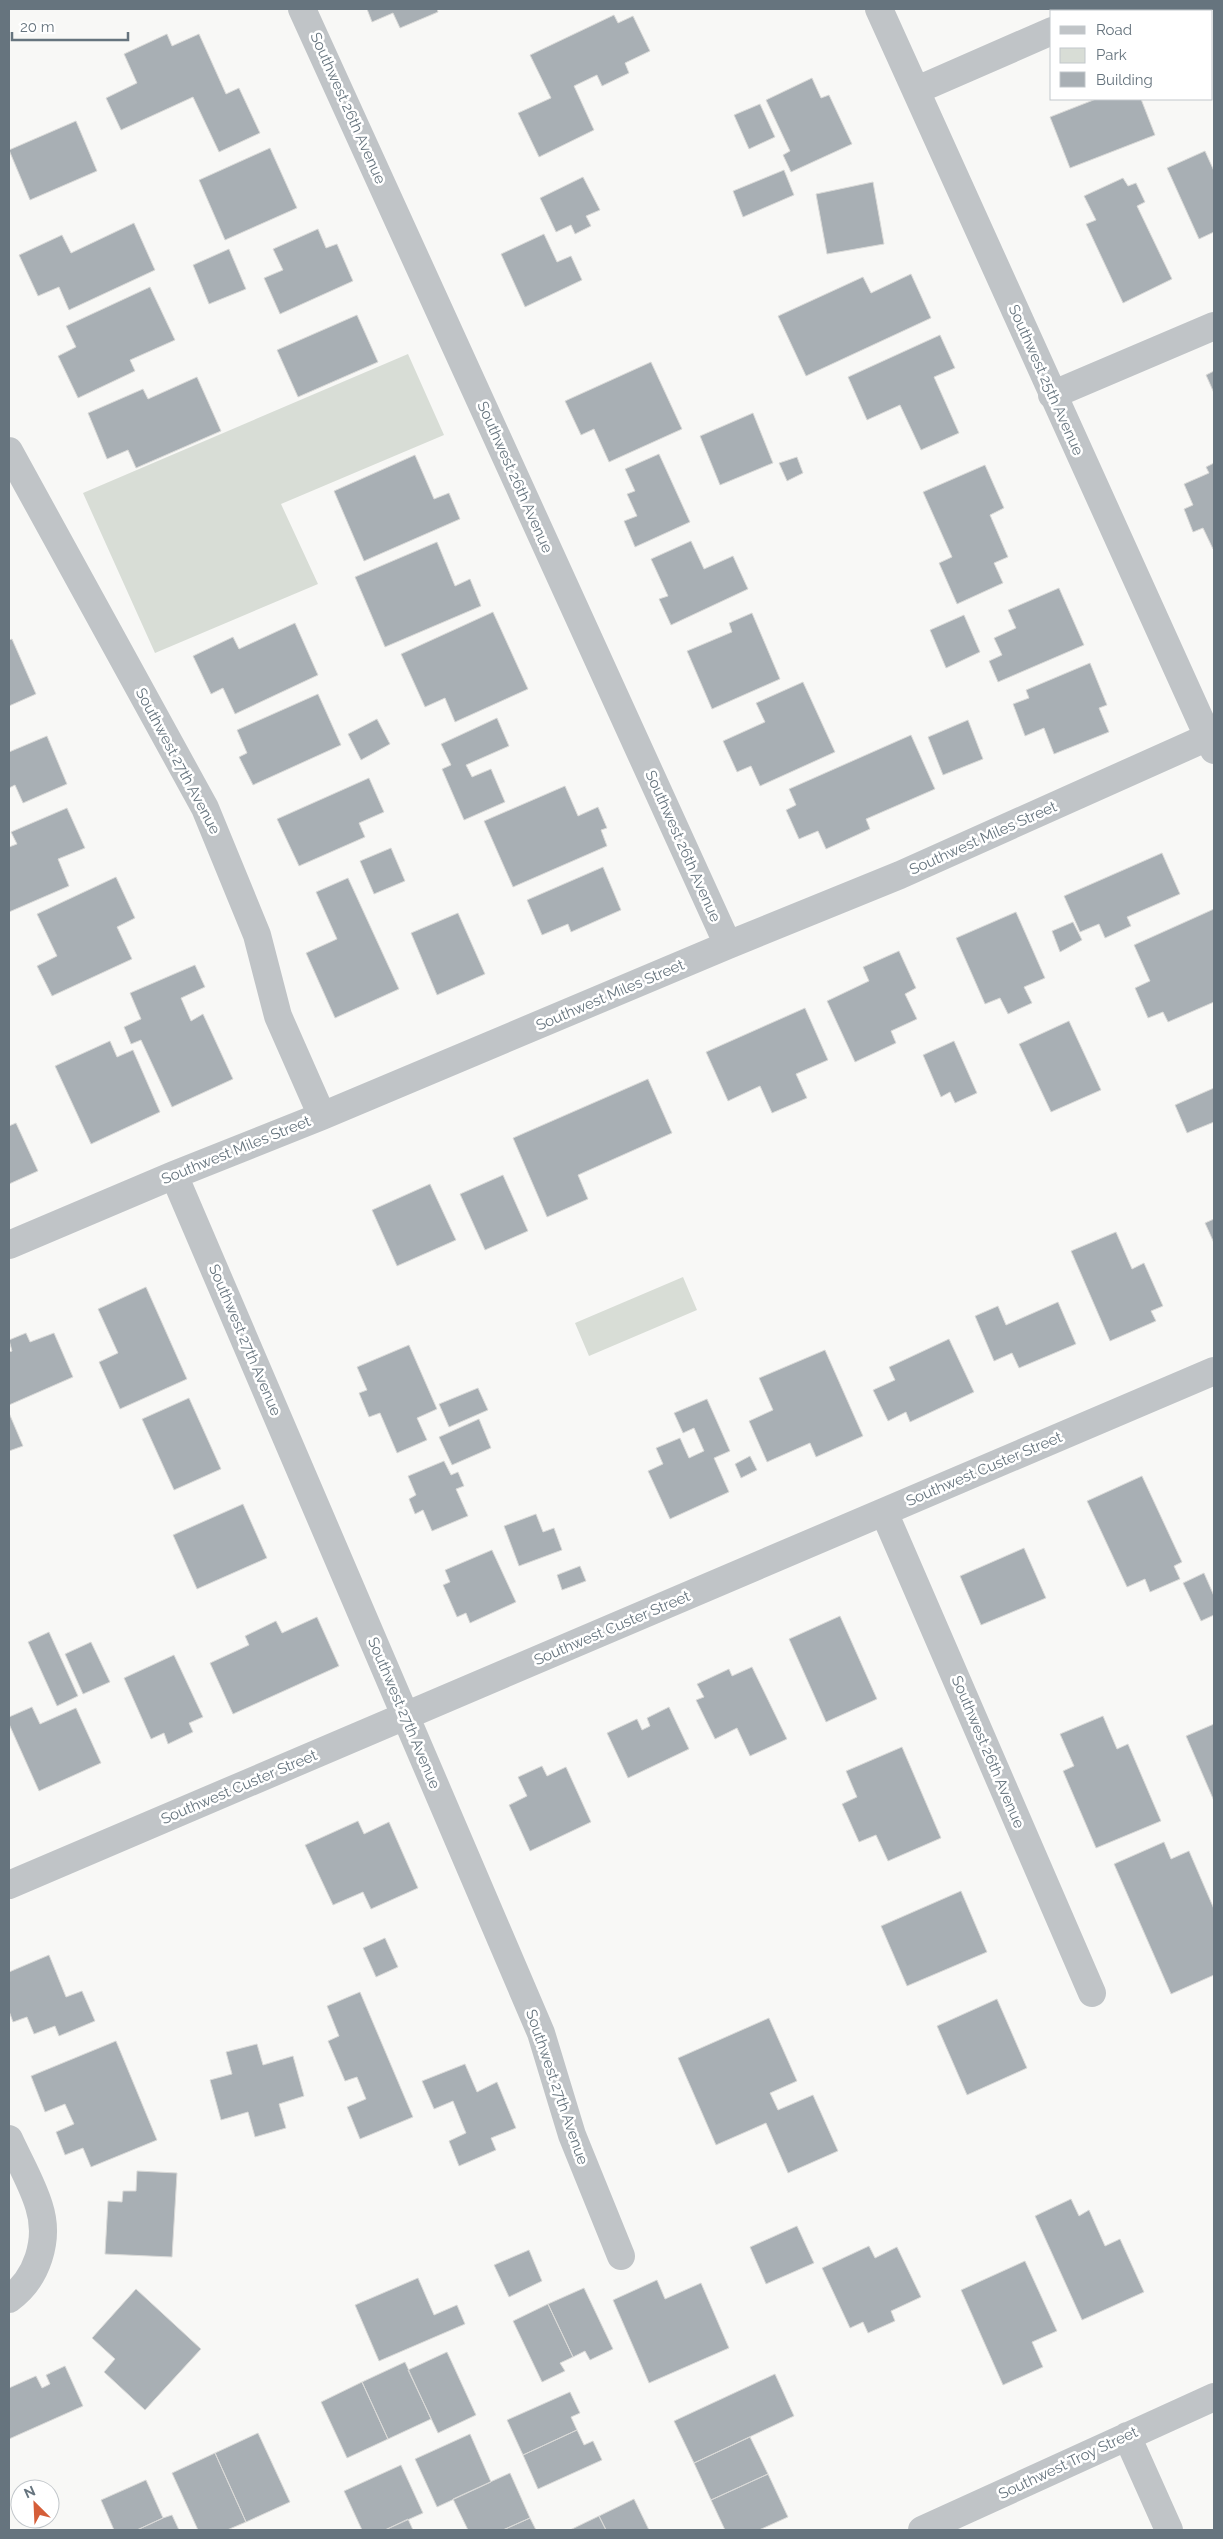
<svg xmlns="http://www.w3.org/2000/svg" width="1223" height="2539" font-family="Raleway,sans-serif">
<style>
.green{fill:#d8ddd6}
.building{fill:#a8afb4;stroke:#dadad8}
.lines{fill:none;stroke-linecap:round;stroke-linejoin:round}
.minor{stroke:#c0c4c7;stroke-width:28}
.labels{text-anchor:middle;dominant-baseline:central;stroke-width:5;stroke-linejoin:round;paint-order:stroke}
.street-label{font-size:15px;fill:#66747e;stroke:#fff}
</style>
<rect width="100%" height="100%" fill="#f8f8f6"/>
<path class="green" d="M408,354L444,435L281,504L318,584L155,653L83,493Z
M683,1277L697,1310L589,1356L575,1323Z"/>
<path class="building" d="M367,9H437L438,12L400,28L393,13L372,22Z
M614,15L618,23L633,16L650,51L625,63L629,73L602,86L597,75L574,86L594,130L539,157L518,113L551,98L530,55Z
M167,34L172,46L199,34L226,94L239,88L260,133L219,152L193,97L121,130L106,98L137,83L124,54Z
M812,78L821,98L829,95L852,144L791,172L783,155L790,151L766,100Z
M1096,99H1141L1155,135L1070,168L1050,117Z
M760,104L775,137L749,149L734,115Z
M76,121L97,171L30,200L9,150Z
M270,148L297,208L225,240L199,180Z
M1205,151L1214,171V232L1199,239L1167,168Z
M784,170L794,195L743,217L733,191Z
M583,177L600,210L586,216L591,226L575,234L571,225L556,232L540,198Z
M1123,178L1128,186L1136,183L1145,202L1137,206L1172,279L1123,303L1086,224L1096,220L1084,196Z
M873,182L884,244L827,254L816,194Z
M134,223L155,270L69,310L59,287L38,296L19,255L62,235L71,253Z
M318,229L326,248L337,244L353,281L280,314L264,278L283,270L273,249Z
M544,234L557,262L571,256L582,280L525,307L501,254Z
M229,249L246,289L209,304L193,265Z
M911,274L931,318L806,376L778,316L863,277L871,293Z
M150,287L175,340L130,360L135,371L78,398L58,356L76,347L66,326Z
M357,315L378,362L298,397L277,350Z
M940,335L955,368L934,377L959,433L921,450L900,405L867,420L848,377Z
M651,362L682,429L609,462L594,429L581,435L565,401Z
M1214,371V393L1206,375Z
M197,377L221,431L136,468L128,450L107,459L88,413L143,389L148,399Z
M753,413L773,463L720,485L700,436Z
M659,454L690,522L635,547L624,521L637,516L627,494L635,491L625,469Z
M415,455L434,499L449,493L460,519L364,561L334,491Z
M797,457L803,473L787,481L779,463Z
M1214,463V549H1213L1203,528L1193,532L1184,509L1193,505L1184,484L1209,473L1206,467Z
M985,465L1004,508L990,515L1008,557L994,563L1003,583L957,604L939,563L952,557L923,492Z
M691,541L704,569L733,556L748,589L671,625L659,599L668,596L651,559Z
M437,542L455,586L470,579L481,606L385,647L355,577Z
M1059,588L1084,645L998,682L989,661L1002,655L994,638L1016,628L1008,610Z
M493,612L528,689L455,722L445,698L425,707L401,654Z
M752,613L780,679L712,709L687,651L732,632L729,623Z
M964,615L980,652L946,668L930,630Z
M295,623L318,675L235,714L223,688L211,694L193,656L233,637L239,649Z
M12,639L36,694L9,706V640Z
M1090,663L1107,705L1099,708L1109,732L1054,754L1044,728L1025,736L1013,704L1029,698L1026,690Z
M803,682L835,752L760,786L751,766L737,772L723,741L765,722L756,703Z
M318,694L341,745L253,785L239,757L247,753L237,730Z
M497,718L509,746L466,765L472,777L491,769L505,802L464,820L442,769L451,765L441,744Z
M377,719L390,744L361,760L348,734Z
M968,720L983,759L943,775L928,737Z
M911,735L935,789L866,819L870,829L826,849L818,831L799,839L786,810L796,805L789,789Z
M47,736L67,784L23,803L15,785L9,788V752Z
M369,778L384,812L359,823L365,837L299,866L277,819Z
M565,786L578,816L598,807L607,828L601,830L607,846L513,887L484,821Z
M67,808L85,848L58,859L69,886L9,912V847L17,844L11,832Z
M391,848L405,881L374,894L360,861Z
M1162,853L1180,894L1127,917L1131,926L1105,938L1099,924L1080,932L1064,896Z
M603,867L621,910L571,932L568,924L542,935L527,900Z
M116,877L135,918L117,927L132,959L52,996L37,966L57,956L37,914Z
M348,878L399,989L335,1018L306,953L337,939L316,892Z
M1214,909V1002L1168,1022L1163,1012L1148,1018L1135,988L1150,981L1134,945Z
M1016,912L1045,978L1024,987L1032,1003L1008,1014L1000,998L985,1004L956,938Z
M458,913L485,974L437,995L411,933Z
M1073,922L1082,940L1060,952L1052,931Z
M899,951L916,988L905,994L917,1019L891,1031L896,1043L855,1062L827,1001L869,981L863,967Z
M195,965L205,987L181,998L191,1021L203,1014L233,1079L172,1107L141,1040L131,1044L124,1027L141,1019L130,993Z
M805,1008L828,1060L796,1074L807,1098L772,1113L760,1086L728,1101L706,1052Z
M1069,1021L1101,1090L1051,1112L1019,1044Z
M110,1041L117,1057L133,1050L160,1112L91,1144L55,1066Z
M954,1041L977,1093L955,1103L950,1092L941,1097L923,1055Z
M648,1079L672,1133L578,1175L588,1199L547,1217L513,1138Z
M1214,1088V1122L1187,1133L1175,1105Z
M16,1123L38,1171L9,1184V1126Z
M503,1175L528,1231L485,1250L460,1194Z
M430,1184L456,1240L397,1266L372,1210Z
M1214,1219V1243L1205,1223Z
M1116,1232L1132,1269L1144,1263L1163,1306L1151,1311L1156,1321L1110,1341L1071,1251Z
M146,1287L187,1379L120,1409L99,1362L118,1353L98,1309Z
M1058,1302L1076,1344L1019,1368L1012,1353L994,1361L975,1316L998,1306L1006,1325Z
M26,1333L30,1342L54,1333L73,1377L9,1405V1352L12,1351L9,1340Z
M949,1339L974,1392L910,1422L906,1412L888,1421L873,1390L895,1380L889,1367Z
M409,1345L437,1409L417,1418L427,1440L397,1453L380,1413L369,1417L359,1393L367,1390L357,1367Z
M825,1350L863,1436L816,1457L810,1443L767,1462L749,1421L773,1410L759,1378Z
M478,1388L488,1410L449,1427L439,1404Z
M189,1398L221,1469L174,1490L142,1419Z
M707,1399L730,1451L714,1458L729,1492L670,1519L648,1471L663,1464L656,1448L680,1438L689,1458L704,1451L694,1428L683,1433L674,1413Z
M9,1413L23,1446L9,1451Z
M479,1419L491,1448L452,1465L439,1437Z
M750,1456L757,1470L741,1478L735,1464Z
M444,1461L451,1475L458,1472L464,1486L456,1489L468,1516L432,1531L423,1510L415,1514L409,1499L416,1495L408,1476Z
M1142,1476L1182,1562L1174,1566L1180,1579L1150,1592L1145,1579L1127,1587L1087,1501Z
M243,1504L267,1558L197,1589L173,1535Z
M536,1514L543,1532L554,1528L562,1550L519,1566L504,1526Z
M1024,1548L1046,1598L981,1625L960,1576Z
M492,1550L516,1602L470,1623L466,1613L457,1617L443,1585L450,1582L445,1570Z
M580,1566L586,1581L562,1590L557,1575Z
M1204,1573L1214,1596V1615L1201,1621L1183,1583Z
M840,1616L877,1699L826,1722L789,1639Z
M317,1617L339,1666L233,1714L210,1663L249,1645L245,1636L276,1621L282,1633Z
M49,1632L78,1696L57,1706L28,1642Z
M91,1642L110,1682L83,1694L65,1654Z
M174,1655L203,1717L189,1723L193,1732L168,1744L164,1733L151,1739L124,1678Z
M752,1667L787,1739L750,1756L737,1728L715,1739L696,1700L704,1697L697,1684L729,1669L732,1676Z
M32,1707L40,1724L76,1708L101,1763L39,1791L9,1724V1717Z
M669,1707L689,1749L628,1778L607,1733L637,1719L642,1730L650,1726L647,1718Z
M1103,1716L1117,1749L1128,1744L1161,1821L1096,1848L1063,1771L1074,1766L1060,1734Z
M1214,1724V1801L1186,1736Z
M902,1747L941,1838L888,1861L876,1835L859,1842L842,1804L857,1797L846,1771Z
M542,1766L547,1776L566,1767L591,1822L530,1851L509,1805L527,1796L518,1777Z
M358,1821L364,1834L389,1822L418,1888L371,1909L363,1892L333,1905L305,1845Z
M1164,1842L1171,1859L1189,1851L1214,1909V1975L1171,1994L1114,1864Z
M961,1891L987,1952L907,1986L881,1926Z
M385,1938L398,1967L376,1977L363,1948Z
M49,1955L66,1997L82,1991L95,2021L59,2036L55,2026L34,2034L27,2017L13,2022L9,2011V1972Z
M360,1992L413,2117L360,2139L347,2107L366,2099L357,2077L345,2081L328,2041L339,2036L327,2006Z
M997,1999L1027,2068L967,2095L937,2026Z
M769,2018L797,2081L770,2093L778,2110L813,2095L838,2151L788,2173L766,2123L716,2145L678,2058Z
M116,2041L157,2140L91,2167L83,2148L65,2155L56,2132L74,2124L65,2104L45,2112L31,2076Z
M257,2044L263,2065L293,2056L304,2096L279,2104L286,2128L255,2137L248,2112L221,2120L210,2080L232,2074L226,2052Z
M465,2064L477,2092L497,2082L516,2128L491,2138L496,2150L459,2166L449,2141L466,2133L453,2101L434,2109L422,2081Z
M137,2171L177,2173L172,2257L105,2254L108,2201L122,2202L123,2191H136Z
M1071,2199L1079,2216L1089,2210L1105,2246L1120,2239L1144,2292L1082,2320L1035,2216Z
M797,2226L814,2263L766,2284L750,2247Z
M869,2246L875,2258L897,2247L921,2297L891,2311L895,2321L868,2333L863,2322L850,2328L822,2268Z
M529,2250L542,2281L509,2297L494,2265Z
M1025,2261L1057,2331L1032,2342L1043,2367L1003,2385L961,2290Z
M418,2278L434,2315L457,2305L465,2324L379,2361L355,2305Z
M657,2280L665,2299L701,2283L729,2348L649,2383L613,2300Z
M584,2288L613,2349L590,2360L585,2351L573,2357L548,2304Z
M136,2289L201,2349L145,2410L104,2372L115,2359L92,2338Z
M548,2304L573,2357L560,2363L565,2371L542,2382L513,2321Z
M447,2352L476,2415L438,2433L408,2370Z
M405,2362L431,2419L388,2439L362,2382Z
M65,2366L83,2406L9,2439V2388L36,2376L42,2388L50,2384L46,2375Z
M775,2374L794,2416L694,2463L674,2421Z
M362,2382L388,2439L347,2458L321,2402Z
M570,2392L580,2413L571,2417L577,2430L523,2455L507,2420Z
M577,2430L584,2445L593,2441L602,2460L538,2489L523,2455Z
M258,2433L290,2502L246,2522L215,2453Z
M470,2434L491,2482L437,2507L415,2459Z
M750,2437L768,2474L711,2500L694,2463Z
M215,2453L246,2522L227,2530H198L172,2473Z
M401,2465L423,2513L385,2530H362L344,2491Z
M510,2473L530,2518L503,2530H468L453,2499Z
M768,2474L788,2517L759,2530H725L711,2500Z
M146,2480L163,2518L137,2530H114L101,2500Z
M634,2499L649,2530H606L599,2516Z
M172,2515L179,2530H137L163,2518Z
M599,2516L606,2530H570Z
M530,2518L536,2530H503Z
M408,2519L413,2530H385Z"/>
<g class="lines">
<path class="minor" d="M302,9L728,945
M879,9L1214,750
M1098,11L1104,9
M917,90L1052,31
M1052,395L1214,326
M9,451L205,808L257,935L278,1016L322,1116
M174,1175L541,2033L572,2135L621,2256
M9,1245L174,1175L322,1116L728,945L900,875L1208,737
M884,1512L1092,1993
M9,1885L1214,1371
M9,2139C19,2161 32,2183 39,2206C50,2240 37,2279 9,2299
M1127,2436L1169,2530
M922,2530L1214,2397"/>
</g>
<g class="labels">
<g class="street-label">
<text transform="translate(348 108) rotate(66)">Southwest 26th Avenue</text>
<text transform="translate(1046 380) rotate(66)">Southwest 25th Avenue</text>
<text transform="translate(515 477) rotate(66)">Southwest 26th Avenue</text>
<text transform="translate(178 761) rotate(62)">Southwest 27th Avenue</text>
<text transform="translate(983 838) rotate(-24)">Southwest Miles Street</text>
<text transform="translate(683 846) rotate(66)">Southwest 26th Avenue</text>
<text transform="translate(610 995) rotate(-23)">Southwest Miles Street</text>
<text transform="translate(236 1150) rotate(-22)">Southwest Miles Street</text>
<text transform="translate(245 1340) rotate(67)">Southwest 27th Avenue</text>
<text transform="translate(984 1469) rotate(-23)">Southwest Custer Street</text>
<text transform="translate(612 1628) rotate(-23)">Southwest Custer Street</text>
<text transform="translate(404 1713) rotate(67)">Southwest 27th Avenue</text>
<text transform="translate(988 1752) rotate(67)">Southwest 26th Avenue</text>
<text transform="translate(239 1787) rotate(-23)">Southwest Custer Street</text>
<text transform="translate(557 2087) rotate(71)">Southwest 27th Avenue</text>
<text transform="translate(1068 2463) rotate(-25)">Southwest Troy Street</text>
</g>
</g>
<rect width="1223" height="2539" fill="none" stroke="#66747e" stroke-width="20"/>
<rect x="1050" y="10" width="162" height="90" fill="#ffffff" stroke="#c2c7cb"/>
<rect x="1060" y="26" width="25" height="8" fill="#c0c4c7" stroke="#c2c7cb"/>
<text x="1096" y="35" font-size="15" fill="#66747e">Road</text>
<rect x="1060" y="48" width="25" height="15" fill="#d8ddd6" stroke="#c2c7cb"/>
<text x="1096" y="60" font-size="15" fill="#66747e">Park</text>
<rect x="1060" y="72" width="25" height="15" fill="#a8afb4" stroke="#c2c7cb"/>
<text x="1096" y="85" font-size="15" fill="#66747e">Building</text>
<g transform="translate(35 2504) rotate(336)"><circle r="24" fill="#ffffff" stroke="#c2c7cb"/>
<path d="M0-4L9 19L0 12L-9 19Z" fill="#d55e39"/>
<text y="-8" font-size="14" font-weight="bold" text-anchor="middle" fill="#66747e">N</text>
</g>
<path d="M12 32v8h116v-8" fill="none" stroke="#66747e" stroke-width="2.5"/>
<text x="20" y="32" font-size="15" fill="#66747e" stroke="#ffffff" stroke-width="4" paint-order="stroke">20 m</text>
</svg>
